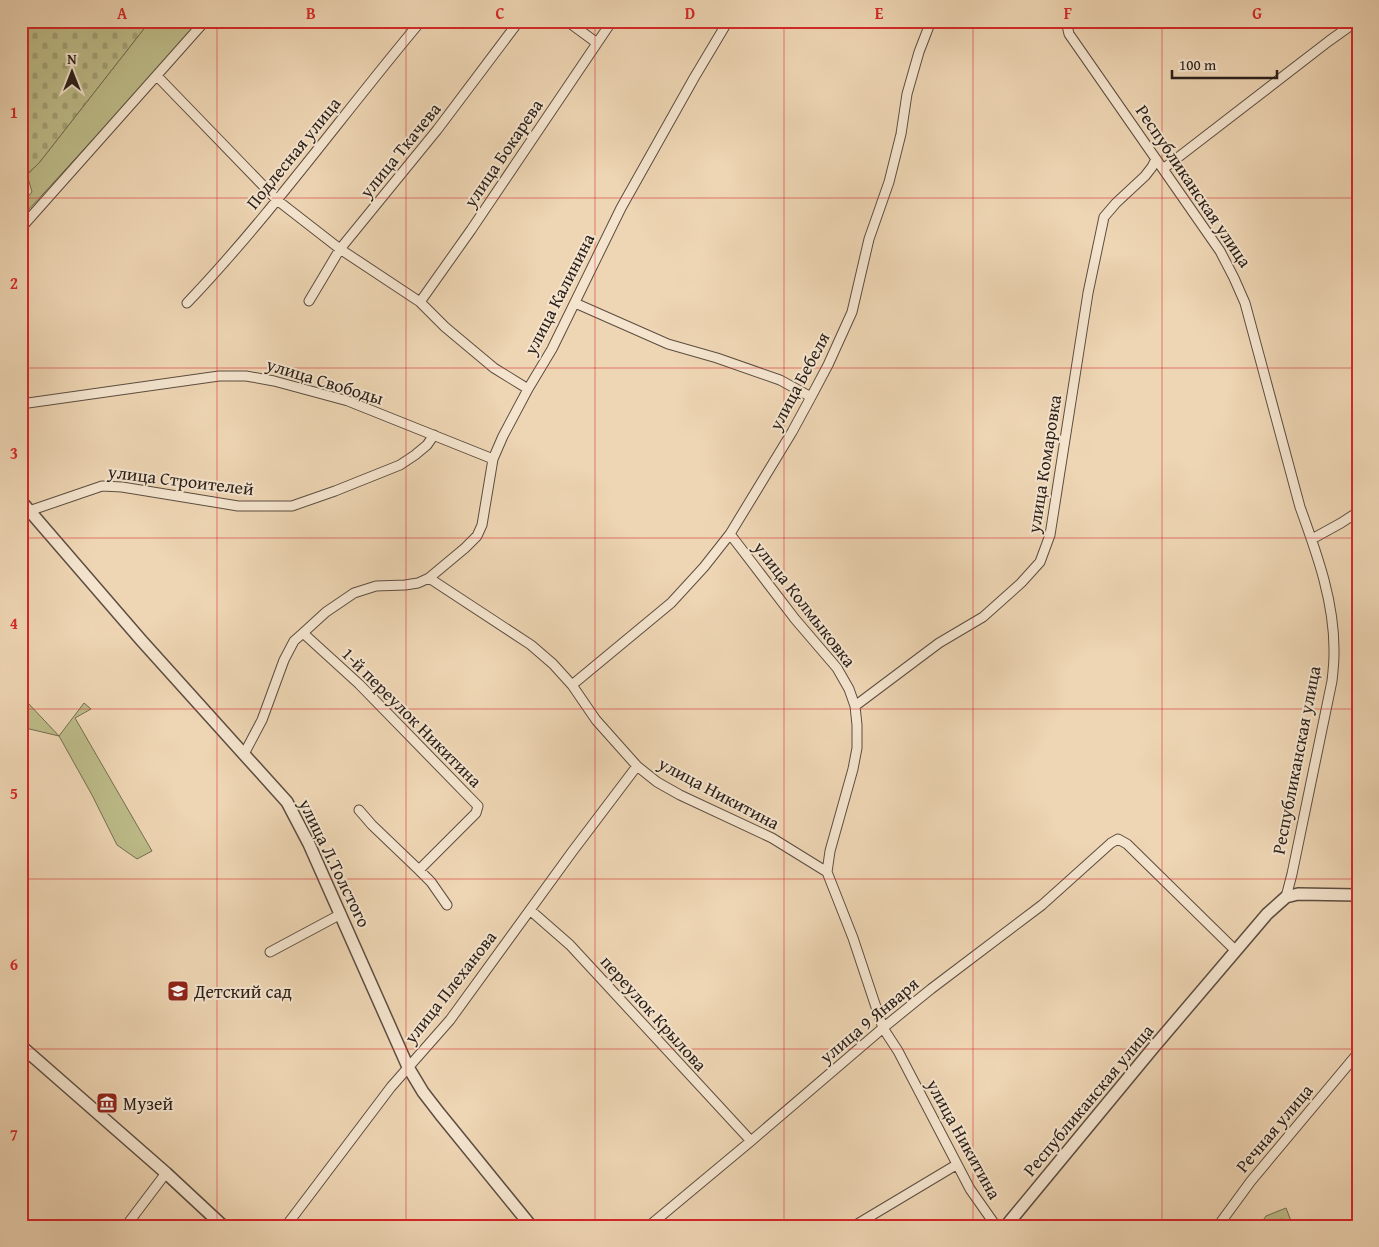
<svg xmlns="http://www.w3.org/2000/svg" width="1379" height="1247" font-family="'Gentium Book Plus',serif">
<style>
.grass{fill:#bdbc89;stroke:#746e52}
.forest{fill:url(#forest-crowns);stroke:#746e52}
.cemetery{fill:url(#cemetery-stones);stroke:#746e52}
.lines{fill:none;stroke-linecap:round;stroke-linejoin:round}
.minor-casing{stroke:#5c4d40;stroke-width:11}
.tertiary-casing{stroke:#5c4d40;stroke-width:14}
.minor{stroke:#f4e4ce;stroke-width:9}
.tertiary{stroke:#f4e4ce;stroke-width:11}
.grid{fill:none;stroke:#d62828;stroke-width:1;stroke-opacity:0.55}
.labels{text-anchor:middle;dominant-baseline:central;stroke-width:4;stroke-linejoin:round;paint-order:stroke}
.street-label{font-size:18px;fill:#2b201a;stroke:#f4e4ce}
.poi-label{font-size:18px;fill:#2b201a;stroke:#f4e4ce;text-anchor:start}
.neatline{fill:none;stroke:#d62828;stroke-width:2}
.grid-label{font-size:16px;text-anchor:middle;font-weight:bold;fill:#d62828}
</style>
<defs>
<pattern id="forest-crowns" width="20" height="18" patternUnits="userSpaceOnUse" patternTransform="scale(1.25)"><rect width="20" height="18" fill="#bdbc89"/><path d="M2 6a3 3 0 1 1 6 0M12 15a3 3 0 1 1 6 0" fill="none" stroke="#a3a176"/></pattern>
<pattern id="cemetery-stones" width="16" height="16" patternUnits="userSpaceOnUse" patternTransform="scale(1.25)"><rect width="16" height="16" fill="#bdbc89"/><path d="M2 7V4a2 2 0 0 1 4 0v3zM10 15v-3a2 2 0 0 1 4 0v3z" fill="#a3a176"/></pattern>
</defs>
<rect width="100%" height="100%" fill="#eed5b3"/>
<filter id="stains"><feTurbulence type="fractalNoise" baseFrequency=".004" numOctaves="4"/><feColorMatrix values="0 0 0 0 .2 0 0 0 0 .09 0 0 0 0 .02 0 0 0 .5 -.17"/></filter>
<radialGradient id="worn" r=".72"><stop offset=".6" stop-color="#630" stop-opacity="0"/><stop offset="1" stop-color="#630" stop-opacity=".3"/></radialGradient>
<path class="grass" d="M150,21H199L141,87L21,218V204L32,192L27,175L39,163Z
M21,698L28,703L59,736L84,703L91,709L75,718L152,851L137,859L117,845L92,795L59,736L21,727Z"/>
<path class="forest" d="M1286,1208L1293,1226H1259L1266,1216Z"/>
<path class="cemetery" d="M21,21H150L39,163L21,180Z"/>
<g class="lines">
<g class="minor-casing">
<path id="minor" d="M567,21L597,43
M1066,21L1069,34L1220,251L1234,278L1245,303L1300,507C1317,554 1335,603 1334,654C1334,663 1333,672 1332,681L1292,874L1286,897
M157,76L277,200L340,249L420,302L445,327L494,368L528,389
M1163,169L1329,41L1357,21
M21,228L205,21
M309,301L340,249L437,130L519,21
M420,302L471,230L612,21
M187,303C271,215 342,115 421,21
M575,303L668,344L717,358L780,380L811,397
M21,404L219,376H246L274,381L348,401L493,459
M29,511L102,486L122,487L238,506H292L335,491L400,465L415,455L427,445L434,435
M730,534L795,619L837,668L849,689L855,706L857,725V748L853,769L830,851L827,872
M1312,539L1341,523L1358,512
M429,578L465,548L477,536L482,525L493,459L503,436L528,389L552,349L621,208L694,78L728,21
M303,633L359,684L478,806L476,813L419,870L372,825L359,810
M572,685L671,603L704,567L730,534L792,432L811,397L828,365L852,312L869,239L889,182L901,134L907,94L919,52L931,21
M855,706L939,643L983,617L1021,583L1040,562L1050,535L1088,293L1104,217L1116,203L1145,176L1152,167L1156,159
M244,754L262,720L284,660L294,641L303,633L326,612L354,593L376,586L405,585L418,583L429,578L531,645L553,664L572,685L596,720L637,766L657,782L680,795L772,838L827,872L853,938L883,1028L898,1051L970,1189L996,1226
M419,870L431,882L447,905
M530,910L570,945L751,1141
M270,952L341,914
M126,1226L166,1173
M286,1226L391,1087L450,1020L572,852L637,766
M649,1226L751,1141L883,1028L931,989L1042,905L1111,843L1118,839L1127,844L1236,951
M854,1226L956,1165
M1218,1226L1251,1181L1358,1053"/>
</g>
<g class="tertiary-casing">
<path id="tertiary" d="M21,501L141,640L287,802L309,844L408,1067L423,1092L440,1114L531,1226
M21,1046L166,1173L223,1226
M1006,1226L1153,1048L1267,914L1286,897L1298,894L1358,895"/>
</g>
<use href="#minor" class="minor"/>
<use href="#tertiary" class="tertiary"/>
</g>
<path class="grid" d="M217,21V1226M406,21V1226M595,21V1226M784,21V1226M973,21V1226M1162,21V1226M21,198H1358M21,368H1358M21,538H1358M21,709H1358M21,879H1358M21,1049H1358"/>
<defs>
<g id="school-square" transform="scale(1.125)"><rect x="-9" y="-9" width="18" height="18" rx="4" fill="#8f2418" stroke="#f4e4ce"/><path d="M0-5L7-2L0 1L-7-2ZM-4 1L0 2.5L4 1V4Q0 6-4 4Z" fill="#fff"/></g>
<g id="museum-square" transform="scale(1.125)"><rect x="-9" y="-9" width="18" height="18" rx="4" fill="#8f2418" stroke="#f4e4ce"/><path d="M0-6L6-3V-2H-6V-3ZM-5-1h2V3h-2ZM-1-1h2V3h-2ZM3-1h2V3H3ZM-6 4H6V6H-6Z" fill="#fff"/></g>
</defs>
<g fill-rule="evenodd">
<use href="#school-square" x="178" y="991"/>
<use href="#museum-square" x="107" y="1103"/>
</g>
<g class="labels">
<g class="street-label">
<text transform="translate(400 150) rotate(-51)">улица Ткачева</text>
<text transform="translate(293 153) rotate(-51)">Подлесная улица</text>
<text transform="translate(503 153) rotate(-56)">улица Бокарева</text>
<text transform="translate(1194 186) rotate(56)">Республиканская улица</text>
<text transform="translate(559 294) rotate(-63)">улица Калинина</text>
<text transform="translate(325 381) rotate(17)">улица Свободы</text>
<text transform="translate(799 381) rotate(-62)">улица Бебеля</text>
<text transform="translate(1044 464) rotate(-81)">улица Комаровка</text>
<text transform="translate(181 480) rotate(7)">улица Строителей</text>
<text transform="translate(805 604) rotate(52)">улица Колмыковка</text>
<text transform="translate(412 717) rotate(45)">1-й переулок Никитина</text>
<text transform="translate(1296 760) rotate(-79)">Республиканская улица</text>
<text transform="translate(719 793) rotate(28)">улица Никитина</text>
<text transform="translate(335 863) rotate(64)">улица Л.Толстого</text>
<text transform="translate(450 987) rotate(-52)">улица Плеханова</text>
<text transform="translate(654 1013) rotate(48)">переулок Крылова</text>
<text transform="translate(869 1020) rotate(-40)">улица 9 Января</text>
<text transform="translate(1088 1100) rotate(-50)">Республиканская улица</text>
<text transform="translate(1274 1128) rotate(-50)">Речная улица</text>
<text transform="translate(964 1139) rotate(61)">улица Никитина</text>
</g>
<g class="poi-label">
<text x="194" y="991">Детский сад</text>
<text x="123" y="1103">Музей</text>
</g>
</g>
<rect width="1379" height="1247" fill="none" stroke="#eed5b3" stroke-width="55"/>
<g transform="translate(72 72)" stroke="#f4e4ce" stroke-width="4" paint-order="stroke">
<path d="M0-4L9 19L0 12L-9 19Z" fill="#2b201a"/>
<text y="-8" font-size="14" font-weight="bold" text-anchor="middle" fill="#2b201a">N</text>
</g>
<path d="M1172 70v8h105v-8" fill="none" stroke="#2b201a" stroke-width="2.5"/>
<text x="1179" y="70" font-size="15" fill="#2b201a" stroke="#f4e4ce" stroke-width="4" paint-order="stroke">100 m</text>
<rect x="28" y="28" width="1324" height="1192" class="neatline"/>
<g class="grid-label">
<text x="122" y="19">A</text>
<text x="311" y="19">B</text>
<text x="500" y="19">C</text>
<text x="690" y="19">D</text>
<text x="879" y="19">E</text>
<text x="1068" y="19">F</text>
<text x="1257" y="19">G</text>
<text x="14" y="118">1</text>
<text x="14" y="289">2</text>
<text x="14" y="459">3</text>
<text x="14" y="629">4</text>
<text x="14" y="799">5</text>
<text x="14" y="970">6</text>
<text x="14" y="1140">7</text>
</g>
<rect width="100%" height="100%" filter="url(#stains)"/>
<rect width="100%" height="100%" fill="url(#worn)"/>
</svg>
